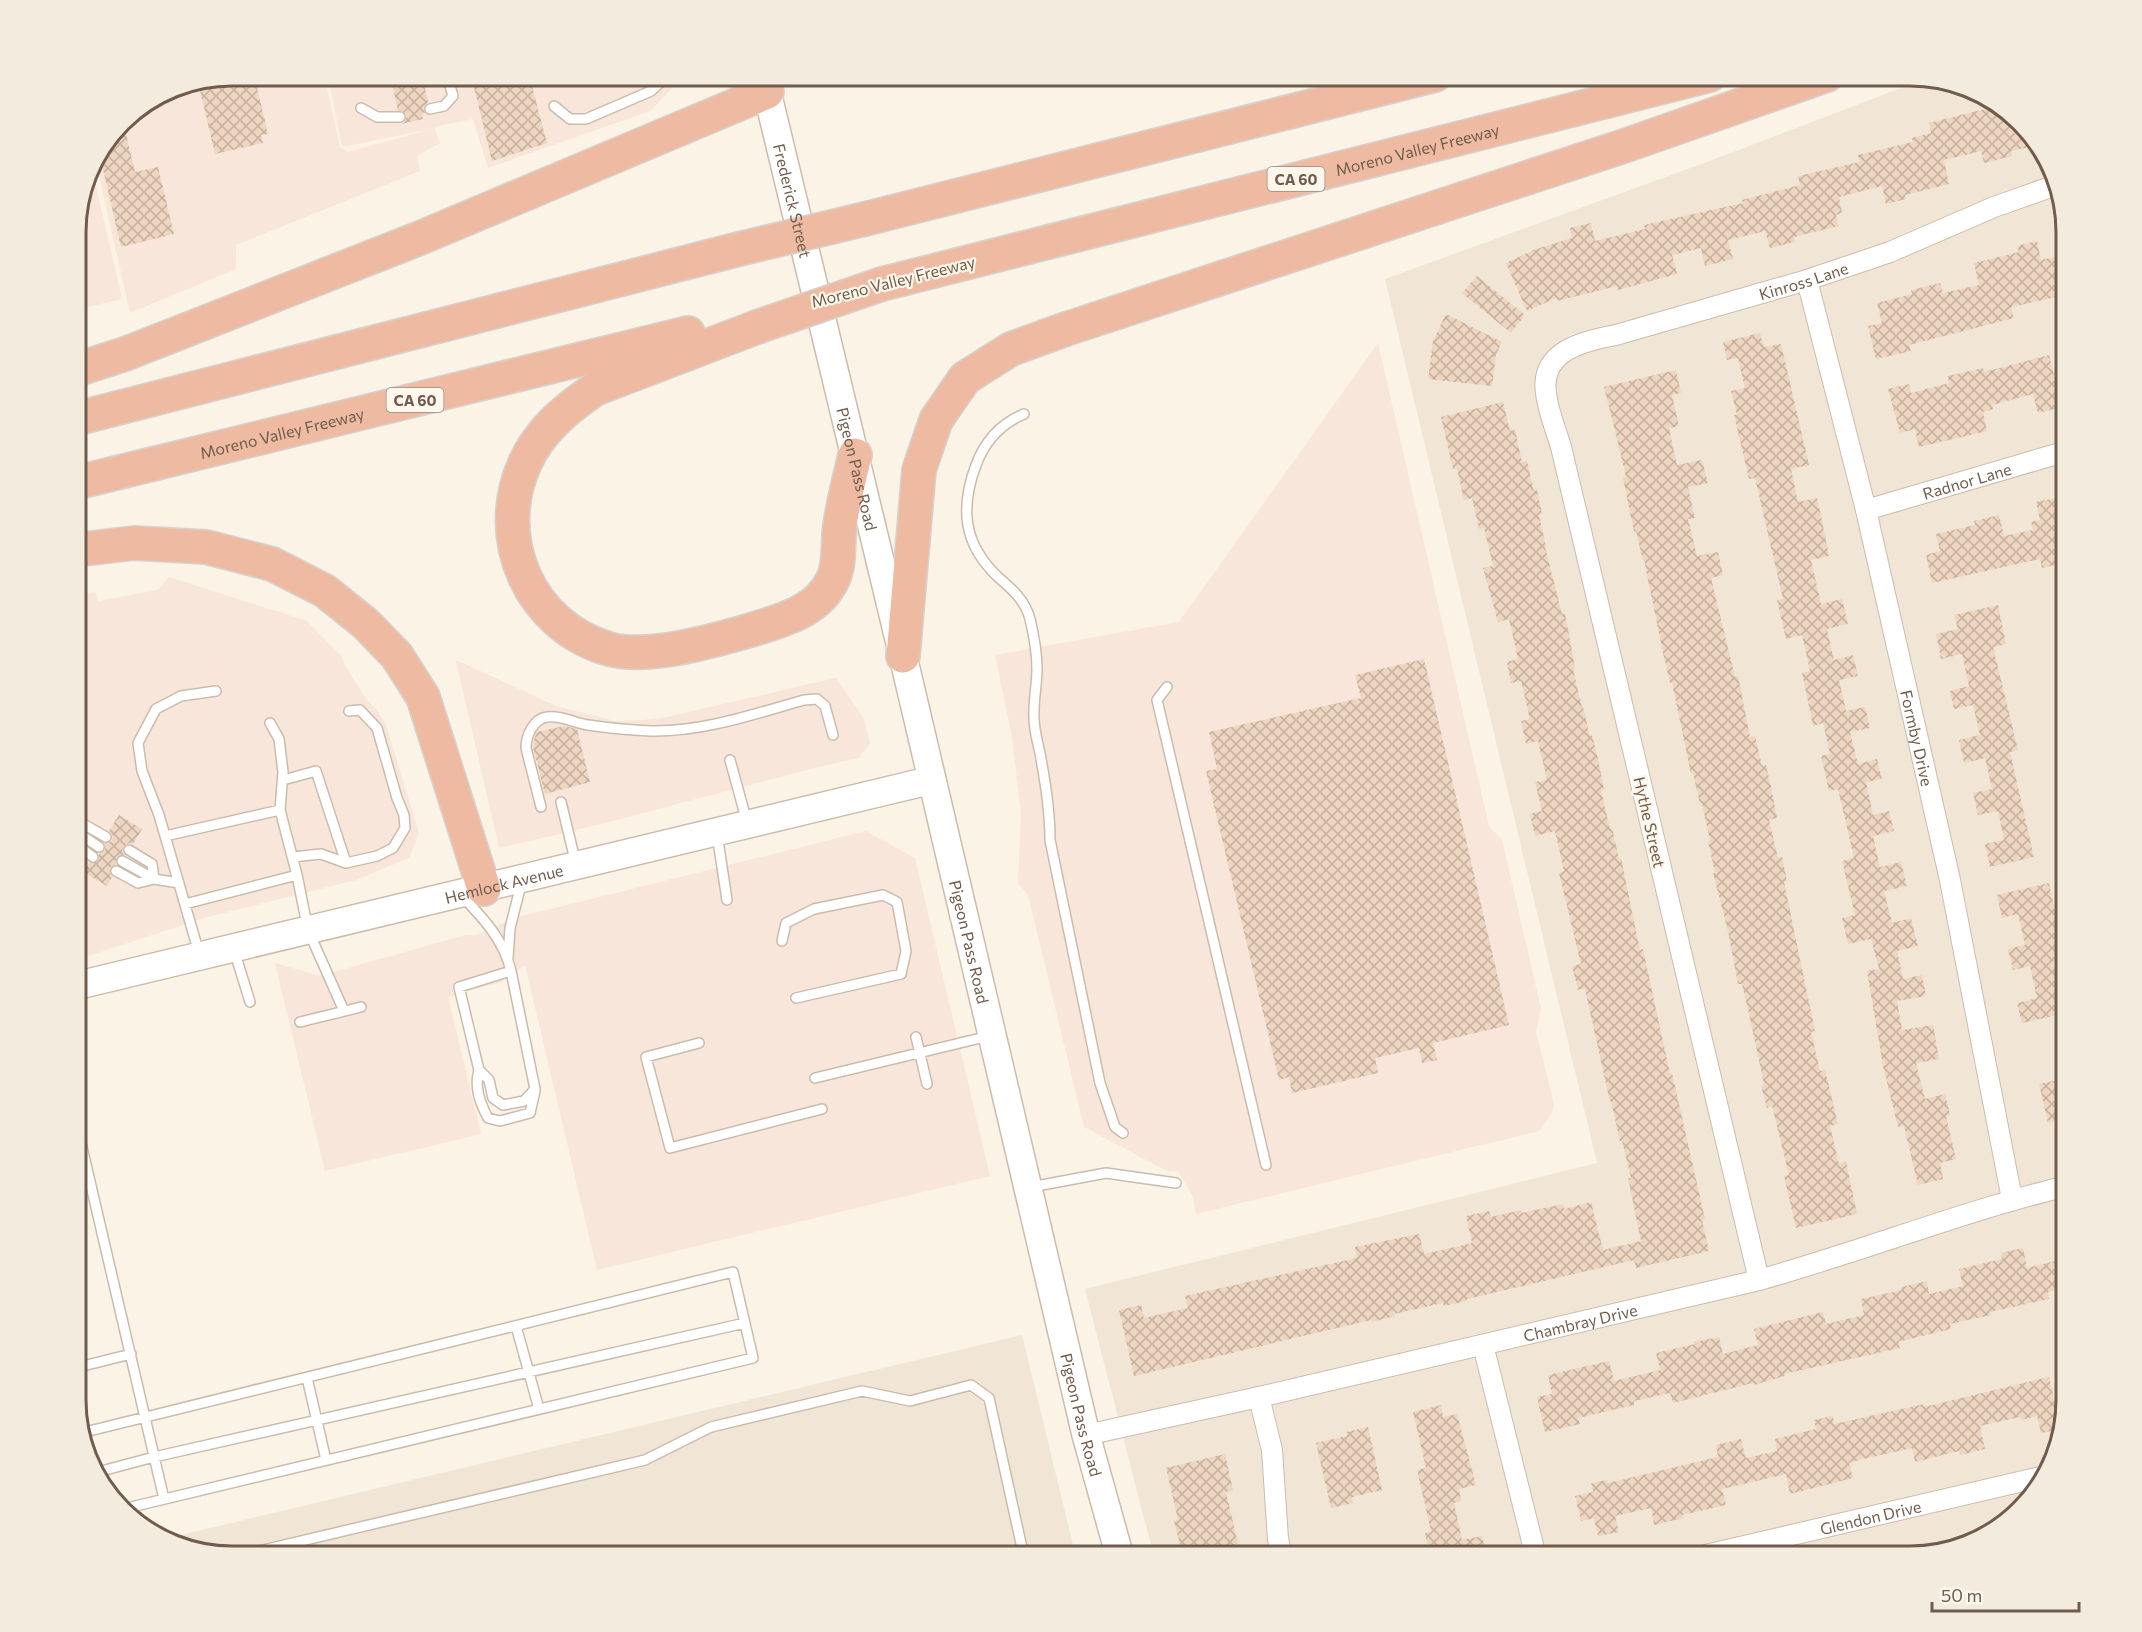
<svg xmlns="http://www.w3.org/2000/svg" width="2142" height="1632" font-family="Commissioner,sans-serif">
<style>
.residential{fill:#f1e6d5}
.commercial{fill:#f9e6da}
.building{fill:url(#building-cross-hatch)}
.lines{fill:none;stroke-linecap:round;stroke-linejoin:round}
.lane-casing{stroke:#cabcad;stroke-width:12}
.street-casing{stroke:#cabcad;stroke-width:22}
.secondary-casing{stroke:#cdbcab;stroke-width:30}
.highway-casing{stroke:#d7d1cd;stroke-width:36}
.lane{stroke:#fff;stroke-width:9}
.street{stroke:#fff;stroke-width:20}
.secondary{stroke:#fff;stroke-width:27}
.highway{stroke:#eebba2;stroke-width:33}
.highway-bridge-casing{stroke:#d7d1cd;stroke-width:36;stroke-linecap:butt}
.highway-bridge{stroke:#eebba2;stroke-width:33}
.labels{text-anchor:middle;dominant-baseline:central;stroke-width:4.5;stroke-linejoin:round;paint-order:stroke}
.shield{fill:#fdf7eb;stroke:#9a8a7c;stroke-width:1.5}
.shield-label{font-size:15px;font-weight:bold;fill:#705c4d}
.street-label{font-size:16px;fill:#705c4d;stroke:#fdf7eb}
.rim{fill:none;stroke:#705c4d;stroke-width:3}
</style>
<defs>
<pattern id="building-cross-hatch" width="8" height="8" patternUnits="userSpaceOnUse" patternTransform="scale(1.5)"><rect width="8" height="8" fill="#edd5c0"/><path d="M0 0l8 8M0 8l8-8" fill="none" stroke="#c4b09e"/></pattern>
</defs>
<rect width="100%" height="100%" fill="#faf3e6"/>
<path class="residential" d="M1927,78L1961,83L2006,108L2051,163L2067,231V1401L2059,1451L2034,1496L1979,1541L1910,1557H1154L1085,1289L1597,1163L1385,279L1715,159Z
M1022,1335L1076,1557H231L181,1549L164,1539Z"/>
<path class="commercial" d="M232,75H324L340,147L348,152L431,129L342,147L328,75L684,76L650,111L488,168L473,119L434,127L440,143L417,156L420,171L236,245V269L130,313L95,158L128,114L172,87Z
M91,164L122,299L75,310V221Z
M1378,343L1489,826L1502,840L1541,1009L1536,1032L1554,1104L1552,1113L1539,1131L1196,1214L1193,1197L1178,1171H1167L1084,1127L1028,895L1018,883L1021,814L1012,737L995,655L1179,622Z
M169,577L307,621L342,657L344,664L367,700L376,709L386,725L419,833L409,858L356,880L204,918L76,960L75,596L95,592L98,601L158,590Z
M456,661L463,663L556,706L615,721L643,720L667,717L836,678L863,717L870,743L859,758L818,767L601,824L499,848Z
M866,831L915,858L990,1176L597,1270L525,965L501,982L448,997L481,1134L325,1171L275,963L320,976L465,935H477L514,918Z"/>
<path class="building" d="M232,75H254L268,134L261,135L263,143L215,154L198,82Z
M390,75H411L414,87L424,84L428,102L423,108L425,113L422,114L423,119L401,124L405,121L407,116L404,112L398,110Z
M471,75H529L547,143L492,161Z
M2001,105L2006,108L2037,145L2011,151L2012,156L1984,163L1981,151L1944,160L1949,184L1905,195L1906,199L1886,204L1882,186L1839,197L1842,213L1836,215L1838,226L1794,237L1795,242L1770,248L1765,231L1728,240L1733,259L1705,266L1701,248L1672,255L1677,274L1618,290L1617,286L1557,301L1556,298L1527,311L1506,263L1536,249L1572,238L1570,228L1591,223L1595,241L1645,229L1644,225L1743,203L1742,200L1800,185L1798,176L1860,162L1858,155L1913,142L1912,138L1931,133L1929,123Z
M123,121L135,172L158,167L174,234L121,247L99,152Z
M2037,241L2041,260L2056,257L2065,295L2011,307L2014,318L1909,345L1911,351L1876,359L1868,326L1882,323L1877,303L1912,294L1911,290L1940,283L1943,293L1979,285L1974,263L2019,252L2017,246Z
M1477,276L1525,315L1511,333L1462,293Z
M1446,314L1502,342L1496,355L1492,386L1428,379L1433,341Z
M1760,333L1764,347L1781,344L1809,465L1791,469L1798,502L1817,498L1821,516L1829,556L1811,560L1821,604L1842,599L1848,624L1827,629L1834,660L1853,655L1858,676L1839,680L1846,711L1865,707L1870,728L1850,732L1858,764L1877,759L1882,779L1866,782L1873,815L1889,811L1894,831L1873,836L1880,867L1901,862L1907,886L1884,891L1892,923L1911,918L1918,946L1897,951L1903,979L1922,975L1926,996L1897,1001L1902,1030L1933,1025L1939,1059L1916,1063L1925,1099L1945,1094L1950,1115L1946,1116L1956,1159L1940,1163L1943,1179L1918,1185L1904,1126L1898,1127L1883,1066L1867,971L1879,969L1871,939L1848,944L1842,918L1855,915L1842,861L1854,858L1838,789L1829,791L1821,756L1830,754L1823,723L1813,726L1802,673L1810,671L1802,635L1786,639L1777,600L1783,599L1755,478L1749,479L1734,415H1737L1731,391L1745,388L1738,358L1727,360L1723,342Z
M2049,355L2062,407L2038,413L2033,394L1992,405L1993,409L1983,412L1987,431L1919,447L1915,429L1900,433L1888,389L1909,384L1911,393L1949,383L1948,376L1983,368L1984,372Z
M1676,370L1681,393L1672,395L1679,426L1669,428L1677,465L1702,460L1708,483L1688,487L1695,518L1688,519L1697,556L1718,552L1723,575L1711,578L1735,677L1738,676L1750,737L1755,736L1762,766L1766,765L1771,787L1777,818L1769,820L1778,858L1782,857L1787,881L1784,882L1815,1031L1811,1032L1820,1071L1825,1070L1838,1124L1830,1126L1839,1164L1846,1162L1857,1214L1796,1228L1784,1176L1789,1175L1772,1106L1767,1108L1761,1085L1764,1084L1751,1023L1742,984H1738L1728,931L1713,873H1715L1708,841H1710L1702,803L1700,804L1693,773L1691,774L1672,683H1670L1663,653L1644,560L1643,561L1636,531L1634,532L1623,478L1626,477L1619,447L1604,387Z
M1503,402L1510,431L1515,430L1522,462L1527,461L1534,491L1537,490L1542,514L1539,515L1546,547H1545L1562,614L1565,613L1575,668L1573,669L1582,707H1583L1590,736L1592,735L1598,759L1604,790L1601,791L1610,829L1612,828L1619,859L1621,858L1640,950L1643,949L1670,1074L1672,1073L1705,1219L1702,1220L1709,1251L1636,1268L1634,1260L1467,1299V1301L1444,1306L1443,1303L1394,1314L1395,1316L1372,1322L1371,1320L1134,1376L1119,1310L1141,1305L1144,1318L1188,1308L1185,1296L1357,1258L1355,1247L1419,1234L1424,1254L1472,1243L1466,1216L1489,1211L1491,1217L1521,1210L1522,1213L1563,1204L1564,1209L1591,1202L1603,1250L1641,1241L1628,1178H1631L1622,1141H1620L1611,1101L1610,1102L1585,989L1578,990L1572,966L1581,964L1559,873L1564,871L1555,831L1535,836L1530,814L1542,811L1535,782L1547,780L1538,741L1526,744L1521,721L1530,719L1521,681L1511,683L1507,662L1518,659L1509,619L1498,622L1483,568L1493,566L1484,528L1479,529L1472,498L1464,500L1457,469H1453L1441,417Z
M2065,496L2067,518H2063L2067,536V562L2042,568L2040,559L1932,583L1926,555L1940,551L1936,534L1975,525L1974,521L1999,515L2004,536L2033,530L2031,522L2040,520L2036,502Z
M1998,605L2006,644L1993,647L2018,750L2010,752L2034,857L1990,867L1985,844L2004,840L1998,811L1978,815L1973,793L1992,789L1985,758L1964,763L1959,740L1980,735L1973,705L1954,709L1950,691L1969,686L1962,654L1941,659L1936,634L1958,629L1954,615Z
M1424,659L1509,1025L1433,1043L1437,1060L1422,1063L1419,1048L1375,1058L1378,1073L1292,1093L1289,1077L1279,1080L1206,771L1217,769L1209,732L1361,698L1355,675Z
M564,726L577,729L590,782L545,794L533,747L534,740L537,732Z
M119,815L142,829L133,844L129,843L124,846L122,850L124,855L116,857V864L110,868V874L112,877L107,886L84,872L89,863L98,861L99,854L105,850V843L112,841L113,836L109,831Z
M2049,883L2057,923L2061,922L2067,948V958L2053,961L2060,994L2067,992V1013L2022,1023L2017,1003L2037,998L2030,966L2013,970L2008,949L2025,945L2018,914L2002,918L1997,895Z
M2067,1078V1118L2048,1123L2039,1084Z
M2023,1248L2027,1268L2067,1258V1287L2048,1292L2049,1299L1990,1312L1991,1315L1950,1324L1951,1329L1898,1342L1900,1348L1784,1374L1785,1376L1754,1385L1753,1383L1673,1403L1670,1393L1634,1401V1405L1578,1418L1580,1424L1545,1432L1537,1397L1552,1394L1548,1375L1609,1361L1614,1381L1660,1370L1656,1353L1695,1344L1694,1342L1719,1337L1723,1354L1758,1345L1754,1329L1823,1312L1826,1324L1864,1315L1861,1299L1902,1290L1901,1287L1927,1281L1929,1294L1963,1286L1959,1269L2002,1259L2001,1253Z
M2049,1377L2061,1429L2041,1433L2037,1416L2021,1420L2020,1417L1980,1426L1985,1449L1960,1455L1959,1451L1915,1462L1912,1448L1863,1459L1849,1463L1853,1478L1790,1494L1786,1474L1722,1489L1726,1505L1682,1515L1683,1518L1654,1525L1651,1508L1615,1516L1619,1532L1598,1536L1594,1518L1581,1521L1575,1496L1593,1492L1591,1483L1607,1480L1608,1483L1718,1457L1716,1445L1741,1439L1746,1458L1777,1451L1775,1439L1816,1429L1814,1420L1833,1416L1834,1424L1924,1404V1407Z
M1441,1405L1443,1417L1457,1414L1476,1485L1459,1489L1461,1501L1454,1503L1462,1540L1482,1536L1487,1557H1430L1425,1533L1431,1531L1417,1470L1426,1468L1413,1412Z
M1368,1427L1382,1490L1352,1497L1353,1503L1331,1508L1316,1443L1347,1436L1346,1432Z
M1225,1454L1233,1490L1226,1492L1238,1544L1183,1557L1174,1521L1178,1520L1166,1468Z"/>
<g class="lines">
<g class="lane-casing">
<path id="lane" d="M554,106L570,119H586L651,91L668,75
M361,108L377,117H400
M430,109L444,106L453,96L448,79
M1024,414C1000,424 985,441 976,465C960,508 963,544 998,577C1012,589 1025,600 1030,619C1034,636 1037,652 1037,669C1037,685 1033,702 1034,718C1034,732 1039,746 1041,759C1046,786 1050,812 1050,840L1100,1083L1115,1127L1123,1133
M1167,687L1157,700L1266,1165
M270,723L279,739L283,772L280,810L297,875L308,930L344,1011
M730,760L747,822
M283,780L316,771L346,863
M561,802L576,864
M541,807L526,748C526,736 533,719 547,717C561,715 574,723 588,725C608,728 630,730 651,731C703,732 754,714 804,700L817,699L825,706L833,735
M75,828L85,825L106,837
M75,831L99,847
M717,834L727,900
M165,836L280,810
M75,839L77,845L93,857
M129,850L152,864L154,879
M292,857L321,854L346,863L377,856L393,848L405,828L404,815L397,798L377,728L360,710L349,711
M122,861L154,879L179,883
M116,871L138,883L154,879
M462,896C483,918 504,940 511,971L459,987L479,1070L489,1080L493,1098L503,1105L524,1101L535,1089L511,971
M185,904L297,875
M782,941L786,923L814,909L883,895L897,902L906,951L901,974L796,998
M234,950L250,1002
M199,953L159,815L142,771L138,743L156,709L181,696L216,691
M508,958L510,928L522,881
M300,1022L361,1007
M916,1037L927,1084
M699,1043L646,1057L670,1148L822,1109
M479,1070C474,1087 480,1103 488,1118L500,1121L530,1113L535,1091
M815,1078L989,1036
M75,1117L164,1499
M1031,1187L1106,1173L1176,1183
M516,1326L539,1409
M75,1353L79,1367
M75,1368L131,1354
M307,1378L326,1460
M81,1433L733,1272L753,1358L123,1509
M94,1473L154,1457L745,1323
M251,1557L250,1553L645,1460L711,1427L862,1391L910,1401L971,1385L989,1398L1024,1557"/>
</g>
<g class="street-casing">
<g id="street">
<path id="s1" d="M1807,280L1866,510L1950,880L2012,1199"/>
<path id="s2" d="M1866,510L2067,451"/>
<path id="s3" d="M1759,1280L1561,447C1556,430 1548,411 1546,393C1540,351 1583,341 1616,335L1807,280L1890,252L1994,207L2056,185"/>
<path d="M1483,1345L1536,1557"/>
<path d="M1259,1397L1272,1450L1278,1539L1282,1557"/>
<path id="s4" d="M1086,1435L1259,1397L1759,1280C1863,1251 1963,1211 2067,1186"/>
<path id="s5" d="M1697,1557L2045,1476"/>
</g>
</g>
<g class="secondary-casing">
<g id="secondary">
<path id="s6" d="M763,75L903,656L1086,1435L1120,1557"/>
<path id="s7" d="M75,986L932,780"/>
</g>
</g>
<g class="highway-casing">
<g id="highway">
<path d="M865,219L1435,75"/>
<path id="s8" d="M882,284L1710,75"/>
<path d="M757,327L595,389C566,409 540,430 525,463C491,538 529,626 609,649C647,660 713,641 751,630C782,620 818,612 833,579C841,562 837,543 840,526C843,502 850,478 855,455"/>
<path d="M75,370L125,354L420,238L767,92"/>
<path d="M75,419L735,250"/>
<path id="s9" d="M75,483L688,333"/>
<path d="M75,550L134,543L206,547L272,564L325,591L366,624L397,656L423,697L484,889"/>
<path d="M903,656L919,470L936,420L965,378L1011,349L1066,329L1624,146L1827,75"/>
</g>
</g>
<use href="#lane" class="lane"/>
<use href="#street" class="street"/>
<use href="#secondary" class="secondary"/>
<use href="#highway" class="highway"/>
<g class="highway-bridge-casing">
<path id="highway-bridge" d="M735,250L865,219
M757,327L882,284"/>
</g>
<use href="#highway-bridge" class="highway-bridge"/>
</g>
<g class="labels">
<g class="shield">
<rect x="1267.5" y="167" width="57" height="24" rx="4.5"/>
<rect x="386.5" y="388" width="57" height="24" rx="4.5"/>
</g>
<g class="shield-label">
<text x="1296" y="179">CA 60</text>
<text x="415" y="400">CA 60</text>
</g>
<g class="street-label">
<text stroke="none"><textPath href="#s8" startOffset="552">Moreno Valley Freeway</textPath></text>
<text stroke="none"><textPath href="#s6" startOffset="129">Frederick Street</textPath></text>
<text stroke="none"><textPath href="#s3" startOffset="1210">Kinross Lane</textPath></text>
<text transform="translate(893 281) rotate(-14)">Moreno Valley Freeway</text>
<text stroke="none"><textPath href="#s9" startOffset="213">Moreno Valley Freeway</textPath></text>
<text stroke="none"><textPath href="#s6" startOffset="405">Pigeon Pass Road</textPath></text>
<text stroke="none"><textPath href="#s2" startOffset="105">Radnor Lane</textPath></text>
<text stroke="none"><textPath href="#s1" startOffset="471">Formby Drive</textPath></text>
<text transform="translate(1650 822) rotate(77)">Hythe Street</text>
<text stroke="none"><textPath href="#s7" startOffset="441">Hemlock Avenue</textPath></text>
<text stroke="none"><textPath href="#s6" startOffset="891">Pigeon Pass Road</textPath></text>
<text stroke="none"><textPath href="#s4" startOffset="507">Chambray Drive</textPath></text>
<text stroke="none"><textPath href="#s6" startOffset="1377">Pigeon Pass Road</textPath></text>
<text stroke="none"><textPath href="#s5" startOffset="178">Glendon Drive</textPath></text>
</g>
</g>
<path d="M0 0H2142V1632H0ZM232 86H1910A146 146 0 0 1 2056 232V1400A146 146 0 0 1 1910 1546H232A146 146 0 0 1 86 1400V232A146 146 0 0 1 232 86Z" fill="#f2ebde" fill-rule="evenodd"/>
<path class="rim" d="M232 86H1910A146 146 0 0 1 2056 232V1400A146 146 0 0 1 1910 1546H232A146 146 0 0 1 86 1400V232A146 146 0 0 1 232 86Z"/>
<path d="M1932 1602v9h147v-9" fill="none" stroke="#705c4d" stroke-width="3"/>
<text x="1941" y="1602" font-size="18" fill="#705c4d" stroke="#fdf7eb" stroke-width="4.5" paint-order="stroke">50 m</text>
</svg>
